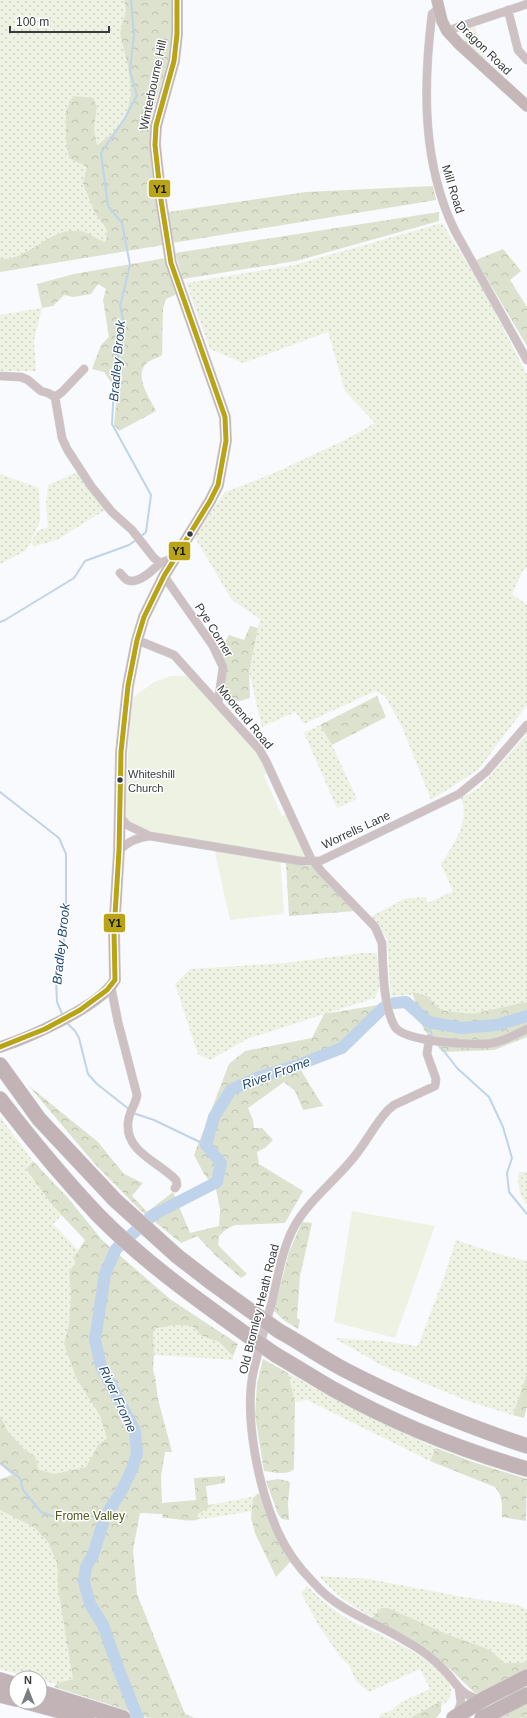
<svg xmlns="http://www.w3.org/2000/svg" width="527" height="1718" font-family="Arial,sans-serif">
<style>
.grass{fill:url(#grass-dots)}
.forest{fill:url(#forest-crowns)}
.park{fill:#edf2e3}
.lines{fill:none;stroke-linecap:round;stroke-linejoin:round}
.stream{stroke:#bfd4eb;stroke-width:2}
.river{stroke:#bfd4eb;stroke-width:12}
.street-casing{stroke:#d2d4d6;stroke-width:9}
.secondary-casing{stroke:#d2d4d6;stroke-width:12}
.highway-casing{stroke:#d2d4d6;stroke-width:16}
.street{stroke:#cec1c3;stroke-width:8}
.secondary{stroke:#c5b6b8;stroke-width:11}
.highway{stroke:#c1b3b6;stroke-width:15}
.highway-bridge-casing{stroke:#d2d4d6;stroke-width:16;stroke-linecap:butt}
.highway-bridge{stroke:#c1b3b6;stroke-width:15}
.bus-1-casing{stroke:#fff;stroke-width:8}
.bus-1{stroke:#b9a415;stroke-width:5}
.bus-dot{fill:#383b3d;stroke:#fff;stroke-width:1.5}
.labels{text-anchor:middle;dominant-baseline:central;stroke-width:3;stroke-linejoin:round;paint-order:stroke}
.bus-label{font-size:11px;fill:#383b3d;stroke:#fff;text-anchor:start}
.street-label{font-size:12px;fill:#383b3d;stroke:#fff}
.park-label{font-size:12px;fill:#505b1d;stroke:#fff}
.water-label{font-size:13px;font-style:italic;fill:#1f4873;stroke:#fff}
.line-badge{stroke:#fff;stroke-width:1.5}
.pale-badge-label{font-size:11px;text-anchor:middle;font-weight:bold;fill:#111}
</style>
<defs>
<pattern id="grass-dots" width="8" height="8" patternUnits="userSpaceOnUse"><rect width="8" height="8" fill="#edf2e3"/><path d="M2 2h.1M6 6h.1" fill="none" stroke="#ccd0c4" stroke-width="1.8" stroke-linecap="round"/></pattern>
<pattern id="forest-crowns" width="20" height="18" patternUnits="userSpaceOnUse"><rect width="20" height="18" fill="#dce2cd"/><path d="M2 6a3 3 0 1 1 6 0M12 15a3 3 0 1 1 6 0" fill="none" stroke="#bec3b1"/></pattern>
</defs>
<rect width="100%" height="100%" fill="#f8fafd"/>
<path class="grass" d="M0,0H124L126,10L120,33L128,67L131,94L126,117L112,134L97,145L94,128L97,107L66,111V141L69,158L87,167L94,211L107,230L106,244L85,232L55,234L24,254L8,259H0Z
M475,27L487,64C477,55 458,46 465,30Z
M442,223L482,287L527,375V568L523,570L512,594L527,605V705L478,770L431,800L402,727L385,696L375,691L304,724L295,712L262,727L249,672L260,619L232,600L194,536L225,492L272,474L347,439L375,423L345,391L328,332L243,363L210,349L186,283L294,265Z
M42,308L34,340L36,371H0V315Z
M78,472L105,510L57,540L35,546L31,544L37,531L48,527L46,503L48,485Z
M0,474L39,488L40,521L29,546L25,551L0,564Z
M320,725L332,745L357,799L337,808L304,733Z
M527,734V1002L471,1014L441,1010L427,996L413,993L411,995L391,996L387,938L370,917L404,899L425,897L428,903L453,891L441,864C454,845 470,821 461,798L479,788Z
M362,953H377L380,987L375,998L247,1039L210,1060L198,1054L175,984L190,969L286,963Z
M0,1117L33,1161L26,1169L52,1205L62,1215L53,1224L78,1250L74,1257L75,1264L69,1271L71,1295L69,1323L64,1344L76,1378L100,1416L107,1438L98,1445L86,1467L54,1474L38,1469L37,1461L34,1455L24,1449L9,1433L0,1416Z
M519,1172H527V1205C519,1195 517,1183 519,1172Z
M456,1240L495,1253L527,1261V1373L513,1415L465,1400L383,1366L334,1338L382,1341L418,1346L442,1283Z
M174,1325L192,1326L202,1336L219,1342L233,1356V1360L154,1355L153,1329Z
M288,1373C336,1400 385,1426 436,1448L430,1461L307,1400L295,1402Z
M251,1497L253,1498L252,1511L197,1520L198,1514L215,1504Z
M0,1510L35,1528L48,1542L52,1551L57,1563L58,1588L74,1679L56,1684L40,1680V1678H34L0,1669Z
M319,1576L369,1579L463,1597L515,1604L526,1609L527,1608V1660L522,1663H505L488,1649L449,1635L388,1608H381L372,1617C352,1607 334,1593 319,1576Z
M307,1586C321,1600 335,1612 353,1622C371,1631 463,1668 450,1697C448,1701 444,1704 441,1706V1702L410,1718H379V1715L392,1710L401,1702L430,1689L420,1669L369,1692L356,1681L349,1665L341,1658L319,1626L301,1593Z"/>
<path class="forest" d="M124,0H171V46L168,61L154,107L150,126V146L155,200L163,245L0,272V259C33,260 49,224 84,232C91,234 99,240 106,243L107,230L94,211L83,183L87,167L69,158L66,141V111L73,96L93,98L97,107L94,128L97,145L112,134L126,117L131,94L128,67L120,33L126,10Z
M433,186L436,200L172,243L168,212L306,192Z
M439,212V221L296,261L183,279L175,253Z
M503,249L521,271L510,280L527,307V346L476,260Z
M166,258L177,294L166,299L163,309L162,355C158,358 152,359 148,362C132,375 150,398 156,411L119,431L114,425L118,385L110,381L104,372L92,369L101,345L109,337L103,300L106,289L98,284L91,294L73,297L64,295L53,306L42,308L37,284L74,274Z
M250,626L258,628L249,672L250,698L240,701L219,700L223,667L213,646L224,644L229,635L244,640Z
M377,696L386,717L332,745L320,725Z
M286,863L316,867L356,911L289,916Z
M412,992L427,996L441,1010L471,1014L527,1002V1037L494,1050L442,1052L424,1030Z
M378,1005L337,1049L297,1064L323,1106L303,1110L295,1091L284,1082L248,1108L253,1120L254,1128H262L273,1140L265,1148L257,1152L259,1164L303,1191L285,1223L235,1225L225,1230L219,1236L218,1245L247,1274L241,1278L216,1256L197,1236L181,1243L140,1210L94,1163L29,1086L98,1142L124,1174L143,1183L132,1196L147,1212L173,1192L190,1233L219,1226L220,1209L216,1189L204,1174L194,1155L229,1064L245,1051L312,1038L324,1014Z
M33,1161L68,1198L102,1240L170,1299L238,1344L233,1356L219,1342L202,1336L192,1326L174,1325L153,1329L154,1355L153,1370L155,1376L158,1399L172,1452H165L161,1477L162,1503L196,1500L194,1478L225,1476V1483L206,1486L208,1505L215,1504L198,1514L197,1520C184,1522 177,1518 163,1518L162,1514L140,1513L133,1550L137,1594L185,1714L195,1718H148L117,1707L54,1687L57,1683L73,1679L58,1588L57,1563L52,1551L48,1542L35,1528L0,1510V1479L12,1475L0,1464V1416L9,1433L24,1449L34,1455L37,1461L38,1469L54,1474L86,1467L98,1445L107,1438L100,1416L76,1378L64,1344L69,1323L71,1295L69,1271L75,1264L74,1257L85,1240L52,1205L26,1169Z
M302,1222L312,1223L300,1276L297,1318L300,1320L298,1329L285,1321L274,1311L289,1252Z
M263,1359L288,1373L295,1402L294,1469C287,1476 273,1472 264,1471L255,1415L257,1384Z
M527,1373V1407L524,1418L513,1415Z
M436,1448L476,1463L527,1479L526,1521L502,1517C502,1505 503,1496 495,1487L430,1461Z
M278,1479L288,1481L290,1483L288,1503L289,1520L282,1519L278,1514L266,1481Z
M257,1494H260L269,1519L291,1561L276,1577L255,1533L251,1518L253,1498Z
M381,1608H388L449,1635L488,1649L505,1663H522L527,1660V1671L481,1693H475L450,1669L427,1649L370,1620Z
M441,1701V1712L436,1718H410Z
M527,1701V1718H493Z"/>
<path class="park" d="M171,676H190L257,751L269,771L264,776L282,816L287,814L304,848V854L302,857L280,854L284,914L230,920L213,843C195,839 134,833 125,817L131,699L154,682Z
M352,1211L435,1226L395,1338L334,1322Z"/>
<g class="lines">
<path class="stream" d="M131,0L134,35L130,71L137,95L125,118L101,153L108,206L122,223L130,265L120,306L124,323L114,384L112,424L151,495L146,532L140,537
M0,622L5,620L74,578L85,561L129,545L136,540
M0,792L59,838L66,854V919L62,960L56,980L57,1002L63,1016
M66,1022L75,1031L79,1038L88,1074L97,1084L130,1110
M428,1022L432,1036
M440,1046L457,1068L489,1097L503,1127L512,1158L507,1173L509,1192L527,1214
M133,1113L154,1120L206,1145
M0,1463L20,1478L23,1490L41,1512L55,1517L67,1515L105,1517"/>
<path class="river" d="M394,1003L406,1002L428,1022L462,1028L497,1025L527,1016
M138,1718L120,1673L103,1625L90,1604L84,1582L86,1567L93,1555L105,1517L123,1488L133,1467L137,1453L135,1431L101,1366L95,1340L105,1274L116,1249L153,1215L217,1182L221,1163L206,1145L214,1117L231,1090L259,1077L298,1065L342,1048L384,1007"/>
<g class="street-casing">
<path id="street" d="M438,9L432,14C423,87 422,164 455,231L527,360
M508,10L518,50L527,60
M447,31L527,4
M0,376L21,377L28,380L41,391L48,393L55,397L62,392L84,369
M55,397L62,438L67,449L91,486L112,512L132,530L154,558L160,563L174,558
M120,573C122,575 125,579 127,580C138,585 153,570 160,563
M164,576L213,646L223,667L218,703
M137,640L174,655L259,749L266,761L312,861
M119,816L127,825L150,836
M119,851C128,841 137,838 150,836L300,861H320L459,794L486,772L527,725
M314,862L322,872L375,927L382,943C383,967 383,1007 395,1027C405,1042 475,1046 493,1043C504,1041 516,1034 527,1029
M111,987L118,1022L137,1095C136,1105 128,1112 128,1124C126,1152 159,1162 176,1180L177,1185L175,1188
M429,1039L427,1054L436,1079L435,1086L394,1105L388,1110C373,1126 364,1147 349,1163C330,1185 308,1202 294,1227C282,1249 278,1277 272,1302C265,1325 259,1349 253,1373C244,1419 259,1490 278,1532C286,1550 300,1569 314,1583C338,1611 373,1621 404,1640C419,1648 433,1658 445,1671C458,1685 460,1695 481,1700
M457,1714L461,1703L459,1688"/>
</g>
<g class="secondary-casing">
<path id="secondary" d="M437,0L442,21L447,31L459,44L527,106
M0,1047C28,1038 101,1006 115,980L114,931L119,851L121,752L128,686L137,640L144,617L164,576L210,501L218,485L226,441L225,417L171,263L161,200L155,145L156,126L174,61L177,34V0"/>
</g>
<g class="highway-casing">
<path id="highway" d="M0,1065L39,1119L115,1200L177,1256L212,1283L248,1309
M0,1099C30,1138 64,1179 98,1215C142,1260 195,1298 247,1335
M279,1331C301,1343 322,1358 345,1370C403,1400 464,1425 527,1446
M276,1355C295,1366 314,1378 333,1389C394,1423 461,1450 527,1469
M0,1680L16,1685
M40,1692L123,1718
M0,1695L16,1699
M27,1702L87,1718
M454,1718L482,1700L527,1677
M482,1718L527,1695"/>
</g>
<use href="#street" class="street"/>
<use href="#secondary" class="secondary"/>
<use href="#highway" class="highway"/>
<g class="highway-bridge-casing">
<path id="highway-bridge" d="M248,1309L279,1331
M247,1335L276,1355"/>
</g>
<use href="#highway-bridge" class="highway-bridge"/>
<g class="bus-1-casing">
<path id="bus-1" d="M0,1047L45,1029L80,1010L107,990L115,980L114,931L119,851L121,752L128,686L137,640L144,617L164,576L210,501L218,485L226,441L225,417L171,263L161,200L155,145L156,126L174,61L177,34V0"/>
</g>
<use href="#bus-1" class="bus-1"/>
</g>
<g class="bus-dot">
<circle cx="190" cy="534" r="3.5"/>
<circle cx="120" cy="780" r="3.5"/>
</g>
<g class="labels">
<g class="bus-label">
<text x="128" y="774">Whiteshill<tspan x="128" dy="14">Church</tspan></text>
</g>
<g class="street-label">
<text transform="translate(484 48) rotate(44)">Dragon Road</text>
<text transform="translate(153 85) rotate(-78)">Winterbourne Hill</text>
<text transform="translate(453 189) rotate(73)">Mill Road</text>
<text transform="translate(214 630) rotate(58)">Pye Corner</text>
<text transform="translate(245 717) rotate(50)">Moorend Road</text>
<text transform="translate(356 830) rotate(-25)">Worrells Lane</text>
<text transform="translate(259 1309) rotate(-76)">Old Bromley Heath Road</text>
</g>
<g class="park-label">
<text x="90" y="1516">Frome Valley</text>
</g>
<g class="water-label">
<text transform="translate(117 361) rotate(-85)">Bradley Brook</text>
<text transform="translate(61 944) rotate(-84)">Bradley Brook</text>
<text transform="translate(276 1073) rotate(-20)">River Frome</text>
<text transform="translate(118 1399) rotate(65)">River Frome</text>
</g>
</g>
<g class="line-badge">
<rect x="148" y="179" width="23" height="19" rx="4" fill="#b9a415"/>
<rect x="168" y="541" width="23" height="20" rx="4" fill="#b9a415"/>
<rect x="103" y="913" width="23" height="20" rx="4" fill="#b9a415"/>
</g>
<g class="pale-badge-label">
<text x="160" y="193">Y1</text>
<text x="179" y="555">Y1</text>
<text x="115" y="927">Y1</text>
</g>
<g transform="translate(28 1690)"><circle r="19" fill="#ffffff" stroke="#afb1b1"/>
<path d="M0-3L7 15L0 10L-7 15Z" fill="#7b7e80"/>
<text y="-6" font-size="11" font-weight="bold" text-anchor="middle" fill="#383b3d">N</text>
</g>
<path d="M10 26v6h99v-6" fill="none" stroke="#383b3d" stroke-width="2"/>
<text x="16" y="26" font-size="12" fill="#383b3d" stroke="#ffffff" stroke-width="3" paint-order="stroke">100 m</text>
</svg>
